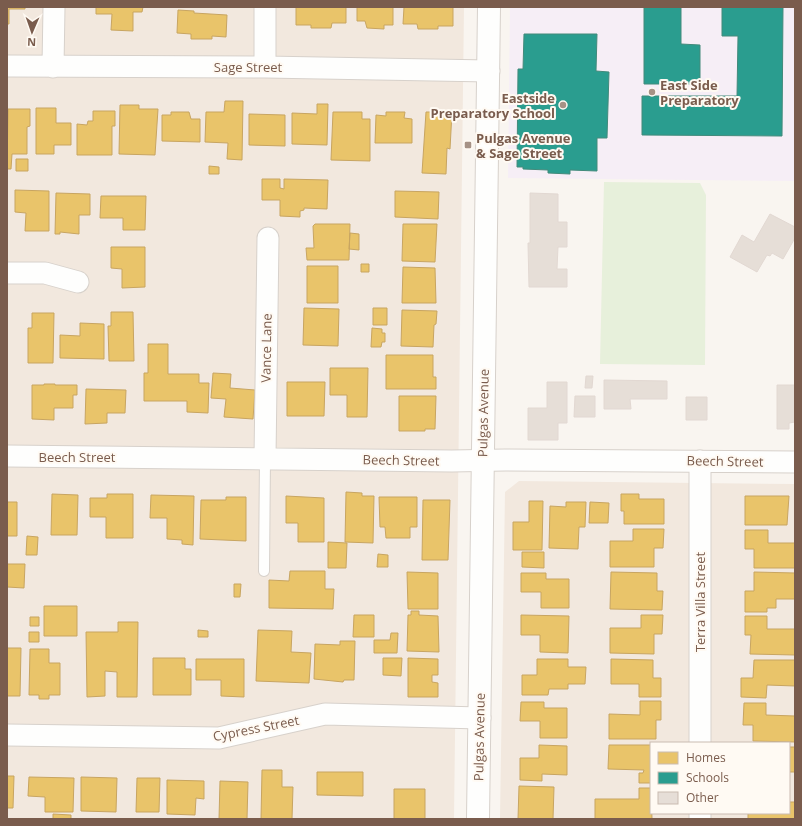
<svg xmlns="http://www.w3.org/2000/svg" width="802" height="826" font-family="'Open Sans',sans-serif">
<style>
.residential{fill:#f2e8de;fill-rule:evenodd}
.education{fill:#f6eef6}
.green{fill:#e7f0db}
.homes{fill:#e9c46a;stroke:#c8a561}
.schools{fill:#2a9d8f;stroke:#428a7b}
.building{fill:#e6ded7;stroke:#e2d8d2}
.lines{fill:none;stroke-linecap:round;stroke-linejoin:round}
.service-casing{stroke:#d7d1cb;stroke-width:12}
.minor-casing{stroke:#d7d1cb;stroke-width:23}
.tertiary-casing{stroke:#d7d1cb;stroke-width:24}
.service{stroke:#fefefd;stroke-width:10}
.minor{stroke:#fefefd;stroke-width:21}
.tertiary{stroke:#fefefd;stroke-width:22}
.poi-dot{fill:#a69286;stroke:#fffaf3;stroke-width:1.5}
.labels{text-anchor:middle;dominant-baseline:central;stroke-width:4;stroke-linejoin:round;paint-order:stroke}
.street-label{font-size:13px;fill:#7a5c4d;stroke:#fffaf3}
.poi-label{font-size:13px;font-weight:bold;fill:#7a5c4d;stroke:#fffaf3;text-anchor:start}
</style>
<rect width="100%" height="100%" fill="#f9f5f0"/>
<path class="residential" d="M7,7H464L454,819H7Z
M519,481L795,484V819H500L505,492ZM651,743H789V813H651Z"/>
<path class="education" d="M510,7H795V181L508,178Z"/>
<path class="green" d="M604,182L700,183L706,195L705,365L600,364Z"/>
<path class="homes" d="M7,7H25V9H9V24H7Z
M96,7H143L142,12H133V31L111,30L112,14H96Z
M296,7H346V23H332L331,28H311V25H296Z
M357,7H393V25H384V29L367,28L365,21H357Z
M404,7H453V26H438V29H418L417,24H403Z
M178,10L194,11V13L227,15L226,37L212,36V39H191V34L177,33Z
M225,101H243L242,160L227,159L228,143L205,142L206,112H224Z
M317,104H328L327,145L292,144V113L317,114Z
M120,105H139V109H158L155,155L119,154Z
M36,108H56V123H71V145H54V154H36Z
M8,109H30V126L27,127V154H12L11,169H7Z
M93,111H115V126H112V155H77V124L87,125L88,121H93Z
M171,112H189L191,119H200V142L162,141V115H171Z
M333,112H362V119H370V161L331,160Z
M386,112H405L404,118L412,119V143H375L376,115L386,116Z
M426,112H452L450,149L447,148L446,174L422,173Z
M249,114L285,115V146L249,145Z
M16,159H28V171H16Z
M209,166L219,167V174H209Z
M262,179H280V188L284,189V179L328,180L327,209L304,208V210L300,211V217L280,216V200H262Z
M15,190L49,191V231H25L26,213L15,212Z
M395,191L439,192L438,219L395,217Z
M56,193L90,194V215H79V234L60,232V234H55Z
M101,196H146L145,230H123V218H100Z
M315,224H350L349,260H307L306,248H314L313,226Z
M403,224H437L435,262L402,261Z
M350,233L359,234V250L349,249Z
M111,247H145V287L122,288V269L111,268Z
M361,264H369V272H361Z
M307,266H338V303H307Z
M403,267L435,268L436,303H402Z
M304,308L339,309L338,346L303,345Z
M373,308H387V325H373Z
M402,310L437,311L436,324L434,325L433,347L401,346Z
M111,312H133L134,361H109L108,326H111Z
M32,313H54L53,363H28V328H32Z
M80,323L104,324V359L60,358V335L80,336Z
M372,328L382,329V333H385V342H382L381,347H371Z
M148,344H168V374H199V383H209L208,413L187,412V401H144V373H148Z
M386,355H433V377H436V389H386Z
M330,368H368L367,417H347V395H330Z
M213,373L231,374L230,388L255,390L253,419L224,417L226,399L211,398Z
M287,382H325L324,416H287Z
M44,384H55V385H77V395H73V408H54V420L32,419V385H44Z
M86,389L126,390L125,413H107V423L85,424Z
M399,396H436L435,429H425V431H399Z
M346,492L362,493V496H374L373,543L345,542Z
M52,494L78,495L77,535H51Z
M107,494H133V538H106V517H90V498H107Z
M621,494H639V499H664V524H624V511H621Z
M151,495L194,496L193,545L182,544V540L167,539V518H150Z
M286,496L324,498V542H298V523H286Z
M745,496H789L787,525H745Z
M226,497H246V541L200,539L201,500H226Z
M379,497H417V527H410V538H386L385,527H380Z
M423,500H450L448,560H422Z
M529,501H543L542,550H513V522H529Z
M7,502H17V536H7Z
M566,502H586L585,527H579L578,549L549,548L550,506L566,507Z
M590,502L609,503L608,523H589Z
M633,529H664L663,548H654V567H610V541H633Z
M745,530H768V543H795V568H754V549H745Z
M27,536L38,537L37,555H26Z
M328,542L347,543L346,568H328Z
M522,552H544V568L522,567Z
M378,554L388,555V567H377Z
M7,564H25L24,588L7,587Z
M290,571H325V589H334L333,609L269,608V580L289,581Z
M407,572L438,573V609H408Z
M611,572L657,573V591H663L662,610L610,609Z
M754,572L795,573V599H776V608H767V612H745V591H754Z
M521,573H546V579H569V608H541V592H521Z
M234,584H241L240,597H234Z
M44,606H77V636H44Z
M411,611H419V615L438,616L439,652L407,651L408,615H411Z
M354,615H374V637H353Z
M521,615L569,616L568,653L540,652V635H521Z
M641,615H663L662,634H654V654L610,653V628H641Z
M745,616H767V629H795V655L750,654L751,635H745Z
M30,617H39V626H30Z
M118,622H138L137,697H117V672L105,671V696L87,697L86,632H118Z
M198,630L208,631V637H198Z
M258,630L292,631L291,652L311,653L309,683L256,681Z
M29,632H39V642H29Z
M391,633H398L397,653H374V640H390Z
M340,641H355L354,680H344L343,682L314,679L315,644L340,645Z
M7,648H21L20,696H7Z
M30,649H49V663H60V695H49V699H39V695H29Z
M153,658H185V669H191V695H153Z
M383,658H402L401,676L383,675Z
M408,658L438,659V675H432V682L438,683V697H408Z
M196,659H244V697L221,696V680H196Z
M537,659H568V667H586L585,684H568V689H549L548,695H522V675H537Z
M611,659L653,660V678H661V697H639V684H611Z
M754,660H795V686L767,685L766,698L741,697V678H753Z
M640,701H661V720H656V739H609V714L640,715Z
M521,702H544V708H567V738H540V721H520Z
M744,703H766V715L795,716V742L753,741V725H743Z
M539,745L567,746V775L542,774V781L520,780V758H539Z
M609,745H651V783H639V773H643L644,770L608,769Z
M789,747H795V772H789Z
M262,770H282V787H293L292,819H261Z
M317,772H363V796L317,795Z
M7,776H14L13,808H7Z
M29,777L74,778L73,812H45V797L28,796Z
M81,777L117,778L116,812L81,811Z
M137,778H160L159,812H136Z
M167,780L204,781V799L196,798L195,815L167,814Z
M220,781L248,782L247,819H219Z
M519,786L554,787L553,819H518Z
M639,788H651L652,819H595V799H639Z
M394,789H425V819H394Z
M789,802H795V819H748V813H789Z
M53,814L71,815V819H53Z"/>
<path class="schools" d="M644,7H681V44L700,45V84H644Z
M722,7H783L782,136L642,135V96H737L738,36H722Z
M524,34H597L596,71L609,72L607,138H597V171L570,170V174L548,173V170L523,169V167H517L518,69H523Z"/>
<path class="building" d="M530,193L558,194V222H567V247H558L557,269H567V287H529L528,243H530Z
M770,214L795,227V238L783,259L772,253L770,256L767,255L757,272L730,257L742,235L754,242Z
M586,376H593L592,388H585Z
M604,380L667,381V399H630L631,409H604Z
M547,382H567V423H558V440H528V408H547Z
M777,385H795V422L789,423V429H777Z
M575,396H595V417H574Z
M686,397H707V420H686Z"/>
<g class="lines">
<g class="service-casing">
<path id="service" d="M264,571L265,458"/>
</g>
<g class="minor-casing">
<path id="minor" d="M7,66L265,67L489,71
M53,67L54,7
M265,67V7
M7,273H45L78,282
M7,456L452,461L505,460L795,462
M265,458L268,238
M700,461V743
M7,735L219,738L325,714L480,718
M700,819V813"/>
</g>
<g class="tertiary-casing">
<path id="tertiary" d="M478,819L489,7"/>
</g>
<use href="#service" class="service"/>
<use href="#minor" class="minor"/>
<use href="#tertiary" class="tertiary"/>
</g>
<g class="poi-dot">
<circle cx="652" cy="92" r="4"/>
<circle cx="563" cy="105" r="4"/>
<rect x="464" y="141" width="8" height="8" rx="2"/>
</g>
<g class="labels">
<g class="street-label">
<text x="248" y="67">Sage Street</text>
<text transform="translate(266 348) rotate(-89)">Vance Lane</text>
<text transform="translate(483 413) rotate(-89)">Pulgas Avenue</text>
<text x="77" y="457">Beech Street</text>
<text transform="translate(401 460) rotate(1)">Beech Street</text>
<text transform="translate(725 461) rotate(1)">Beech Street</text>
<text transform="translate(700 602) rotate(-90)">Terra Villa Street</text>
<text transform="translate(256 728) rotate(-11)">Cypress Street</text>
<text transform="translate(479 737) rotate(-89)">Pulgas Avenue</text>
</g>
<g class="poi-label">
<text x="660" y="85">East Side<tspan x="660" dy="15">Preparatory</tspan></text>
<text x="555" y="98" text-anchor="end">Eastside<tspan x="555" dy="15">Preparatory School</tspan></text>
<text x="476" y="138">Pulgas Avenue<tspan x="476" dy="15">&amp; Sage Street</tspan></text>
</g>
</g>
<rect width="802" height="826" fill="none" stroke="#7a5c4d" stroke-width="16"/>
<rect x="650" y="742" width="140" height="72" fill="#fffaf3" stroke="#cabbb1"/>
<rect x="658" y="752" width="20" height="12" fill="#e9c46a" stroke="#cabbb1"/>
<text x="686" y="762" font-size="12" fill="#7a5c4d">Homes</text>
<rect x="658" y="772" width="20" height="12" fill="#2a9d8f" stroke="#cabbb1"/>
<text x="686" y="782" font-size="12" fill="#7a5c4d">Schools</text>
<rect x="658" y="792" width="20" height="12" fill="#e6ded7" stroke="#cabbb1"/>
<text x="686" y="802" font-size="12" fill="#7a5c4d">Other</text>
<g transform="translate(32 32) rotate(182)" stroke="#fffaf3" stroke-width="3" paint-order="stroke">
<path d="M0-3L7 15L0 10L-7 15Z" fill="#7a5c4d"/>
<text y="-6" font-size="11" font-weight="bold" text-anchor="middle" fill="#7a5c4d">N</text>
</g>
</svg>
